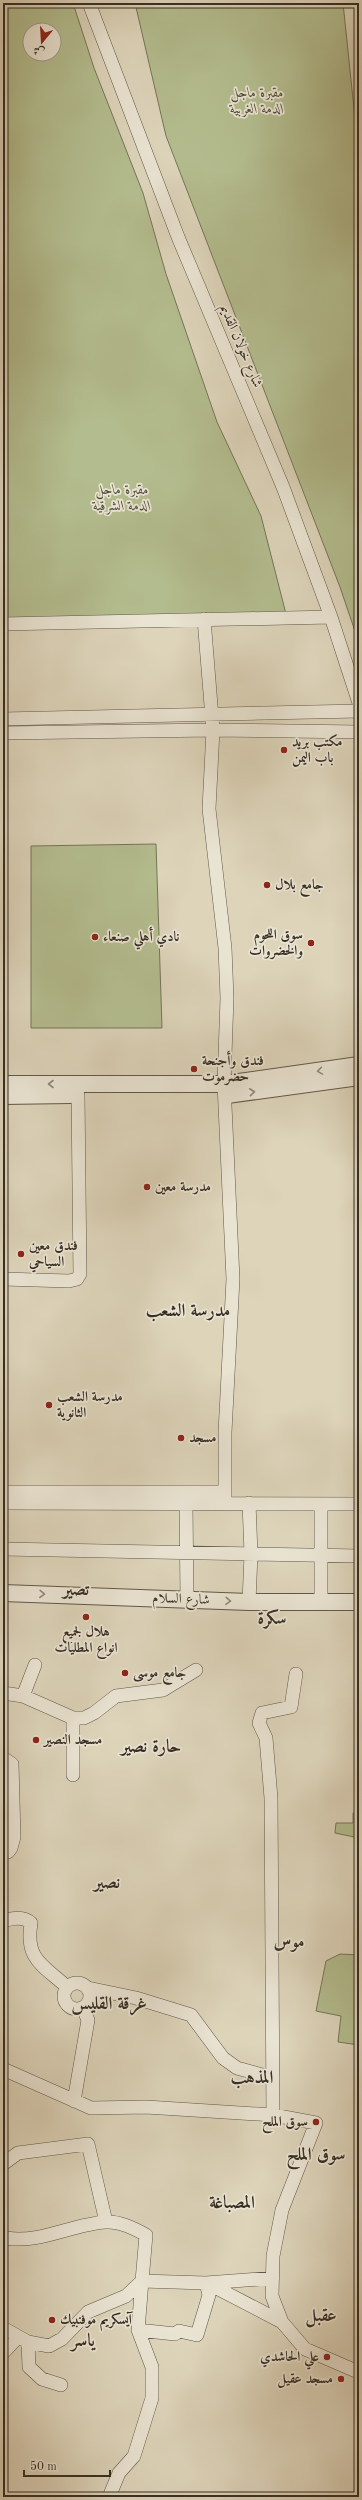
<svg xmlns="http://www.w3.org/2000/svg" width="362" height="2500" font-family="'Old Standard TT',Amiri,serif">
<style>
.green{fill:#b3bc8e;stroke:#757559;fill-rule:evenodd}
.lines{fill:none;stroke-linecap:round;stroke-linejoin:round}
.minor-casing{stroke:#60584a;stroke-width:14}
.tertiary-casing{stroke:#60584a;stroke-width:18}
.minor{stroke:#e9e3d2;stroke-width:13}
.tertiary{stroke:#e9e3d2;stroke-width:16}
.oneway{stroke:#90887b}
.poi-dot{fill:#8f2418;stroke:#e9e3d2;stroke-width:1.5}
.labels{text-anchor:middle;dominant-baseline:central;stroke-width:3.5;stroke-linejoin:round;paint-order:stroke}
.park-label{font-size:14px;font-style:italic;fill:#504a39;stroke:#e9e3d2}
.street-label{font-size:14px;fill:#372e24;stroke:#e9e3d2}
.poi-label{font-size:14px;font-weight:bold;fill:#372e24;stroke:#e9e3d2;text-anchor:start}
.district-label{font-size:18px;font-weight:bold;fill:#372e24;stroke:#e9e3d2}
</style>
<rect width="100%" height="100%" fill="#ddd4ba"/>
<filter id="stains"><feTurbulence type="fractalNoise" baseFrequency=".005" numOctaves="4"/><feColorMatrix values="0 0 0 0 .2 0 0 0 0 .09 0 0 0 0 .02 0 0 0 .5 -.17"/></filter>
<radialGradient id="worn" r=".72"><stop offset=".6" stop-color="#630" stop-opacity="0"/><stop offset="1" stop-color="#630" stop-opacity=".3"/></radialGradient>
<path class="green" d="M3,3H73L94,68L143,193L166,274L217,422L261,516L286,614L3,621ZM30,30H54V54H30Z
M135,3H343L359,157V643L340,587L166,136Z
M156,844L162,1028H31V846Z
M353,1813H359V1838L335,1833L336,1823H353Z
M340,1954L359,1955V2045L338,2042L341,2016L316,2011L326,1961Z"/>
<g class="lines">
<g class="minor-casing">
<path id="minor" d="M89,3L178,237L283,487L331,617L359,703
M204,619L213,730L209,809L225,948L227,998L224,1084L233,1279L225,1432V1503
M3,624L331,617
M3,719L359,711
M3,733L213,730L359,732
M3,1279L69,1281L77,1279L80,1274L78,1095
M3,1492H225
M3,1503L359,1504
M249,1503L251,1554L249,1602
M186,1504L187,1599
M321,1504V1602
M3,1549L359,1556
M3,1693L23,1696L73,1718H84L94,1713L116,1696L163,1690L196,1670
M23,1696L35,1665
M3,1758L12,1764L14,1837L11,1848L8,1852L3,1853
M73,1775V1718
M3,1921C12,1918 24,1916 31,1923C25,1960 43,1965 67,1987
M64 1996a13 13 0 1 1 26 0a13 13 0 1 1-26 0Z
M88,1988L136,1998L191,2015L223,2058L237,2068L273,2078
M3,2069L91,2108L146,2107L273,2115L316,2123L282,2210L273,2256L272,2296L282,2322L305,2349L356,2371
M74,2101L88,2020L83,2008
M273,2115L271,1798L266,1738L259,1723L262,1713L291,1707L296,1674
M3,2164L18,2153L88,2144L106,2222
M6,2238C40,2244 72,2224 106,2222C120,2221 134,2228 146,2235L142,2281L206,2283L273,2278
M207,2283L282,2322
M3,2328L28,2342L49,2346L62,2339L88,2312L126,2296L142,2281
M138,2330L175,2334L179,2331L197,2335L209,2295L206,2283
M28,2342L29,2367L42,2379L61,2385
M3,2353L18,2337
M109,2497L119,2473L134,2456L152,2398V2367L138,2330L142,2281"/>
</g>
<g class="tertiary-casing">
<path id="tertiary" d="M3,1084H224L359,1065
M227,1095L359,1077
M3,1096L71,1095
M3,1593L249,1602H359"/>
</g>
<use href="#minor" class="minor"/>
<use href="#tertiary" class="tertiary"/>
</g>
<defs><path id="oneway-chevron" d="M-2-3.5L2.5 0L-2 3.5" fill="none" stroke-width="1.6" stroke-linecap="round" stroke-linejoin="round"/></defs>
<g class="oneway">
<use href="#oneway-chevron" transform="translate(320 1071) rotate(171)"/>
<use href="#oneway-chevron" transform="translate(51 1084) rotate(180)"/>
<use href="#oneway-chevron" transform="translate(252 1092) rotate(-6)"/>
<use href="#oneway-chevron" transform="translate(42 1594) rotate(2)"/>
<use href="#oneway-chevron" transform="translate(228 1601) rotate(3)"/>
</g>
<g class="poi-dot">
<circle cx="284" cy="750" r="4"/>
<circle cx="267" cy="885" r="4"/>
<circle cx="95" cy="937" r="4"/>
<circle cx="311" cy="943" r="4"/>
<circle cx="194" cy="1069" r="4"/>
<circle cx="147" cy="1187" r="4"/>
<circle cx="21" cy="1254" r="4"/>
<circle cx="49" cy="1405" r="4"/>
<circle cx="181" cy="1438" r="4"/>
<circle cx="86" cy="1617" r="4"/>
<circle cx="125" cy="1673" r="4"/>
<circle cx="36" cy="1740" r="4"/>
<circle cx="316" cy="2122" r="4"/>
<circle cx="52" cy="2320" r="4"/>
<circle cx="327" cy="2357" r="4"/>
<circle cx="341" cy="2379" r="4"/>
</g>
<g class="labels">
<g class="park-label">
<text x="257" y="93">مقبرة ماجل<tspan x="257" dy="16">الدمة الغربية</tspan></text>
<text x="122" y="490">مقبرة ماجل<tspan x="122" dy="16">الدمة الشرقية</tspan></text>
</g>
<g class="street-label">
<text transform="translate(241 346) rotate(67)">شارع خولان القديم</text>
<text transform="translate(181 1599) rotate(2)">شارع السلام</text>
</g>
<g class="poi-label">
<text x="292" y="742">مكتب بريد<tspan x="292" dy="16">باب اليمن</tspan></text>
<text x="275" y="885">جامع بلال</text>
<text x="303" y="935" text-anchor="end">سوق اللحوم<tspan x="303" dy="16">والخضروات</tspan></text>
<text x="103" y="937">نادي أهلي صنعاء</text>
<text x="202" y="1061">فندق وأجنحة<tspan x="202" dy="16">حضرموت</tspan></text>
<text x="155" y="1187">مدرسة معين</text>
<text x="29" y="1246">فندق معين<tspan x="29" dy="16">السياحي</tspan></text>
<text x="57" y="1397">مدرسة الشعب<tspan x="57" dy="16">الثانوية</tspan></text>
<text x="189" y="1438">مسجد</text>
<text x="86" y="1632" text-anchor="middle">هلال لجميع<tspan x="86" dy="16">انواع المطليات</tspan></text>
<text x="133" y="1673">جامع موسى</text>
<text x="44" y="1740">مسجد النصير</text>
<text x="308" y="2122" text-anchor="end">سوق الملح</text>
<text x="60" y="2320">آيسكريم موفنبيك</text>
<text x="319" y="2357" text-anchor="end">علي الحاشدي</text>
<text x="333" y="2379" text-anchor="end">مسجد عقيل</text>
</g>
<g class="district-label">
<text x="188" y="1311">مدرسة الشعب</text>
<text x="76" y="1590">تصير</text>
<text x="272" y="1619">سكرة</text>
<text x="151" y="1747">حارة نصير</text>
<text x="107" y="1883">نصير</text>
<text x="289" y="1942">موس</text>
<text x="109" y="2004">غرقة القليس</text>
<text x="252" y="2078">المذهب</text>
<text x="316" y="2155">سوق الملح</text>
<text x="232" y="2203">المصباغة</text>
<text x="321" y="2316">عقبل</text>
<text x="83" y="2341">ياسر</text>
</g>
</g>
<rect width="362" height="2500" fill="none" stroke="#ddd4ba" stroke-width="16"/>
<rect x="4" y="4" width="354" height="2492" fill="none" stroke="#372e24" stroke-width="2"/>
<rect x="8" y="8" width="346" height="2484" fill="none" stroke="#372e24"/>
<g transform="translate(42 42) rotate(198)"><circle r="19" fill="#e9e3d2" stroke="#a29b8c"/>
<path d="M0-3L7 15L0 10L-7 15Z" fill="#8f2418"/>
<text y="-6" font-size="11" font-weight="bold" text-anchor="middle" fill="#372e24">ش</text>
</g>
<path d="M24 2470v6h86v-6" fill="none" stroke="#372e24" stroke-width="2"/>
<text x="30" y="2470" font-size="12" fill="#372e24" stroke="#e9e3d2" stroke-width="3" paint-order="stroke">50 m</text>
<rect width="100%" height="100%" filter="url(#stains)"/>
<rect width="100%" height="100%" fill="url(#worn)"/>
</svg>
